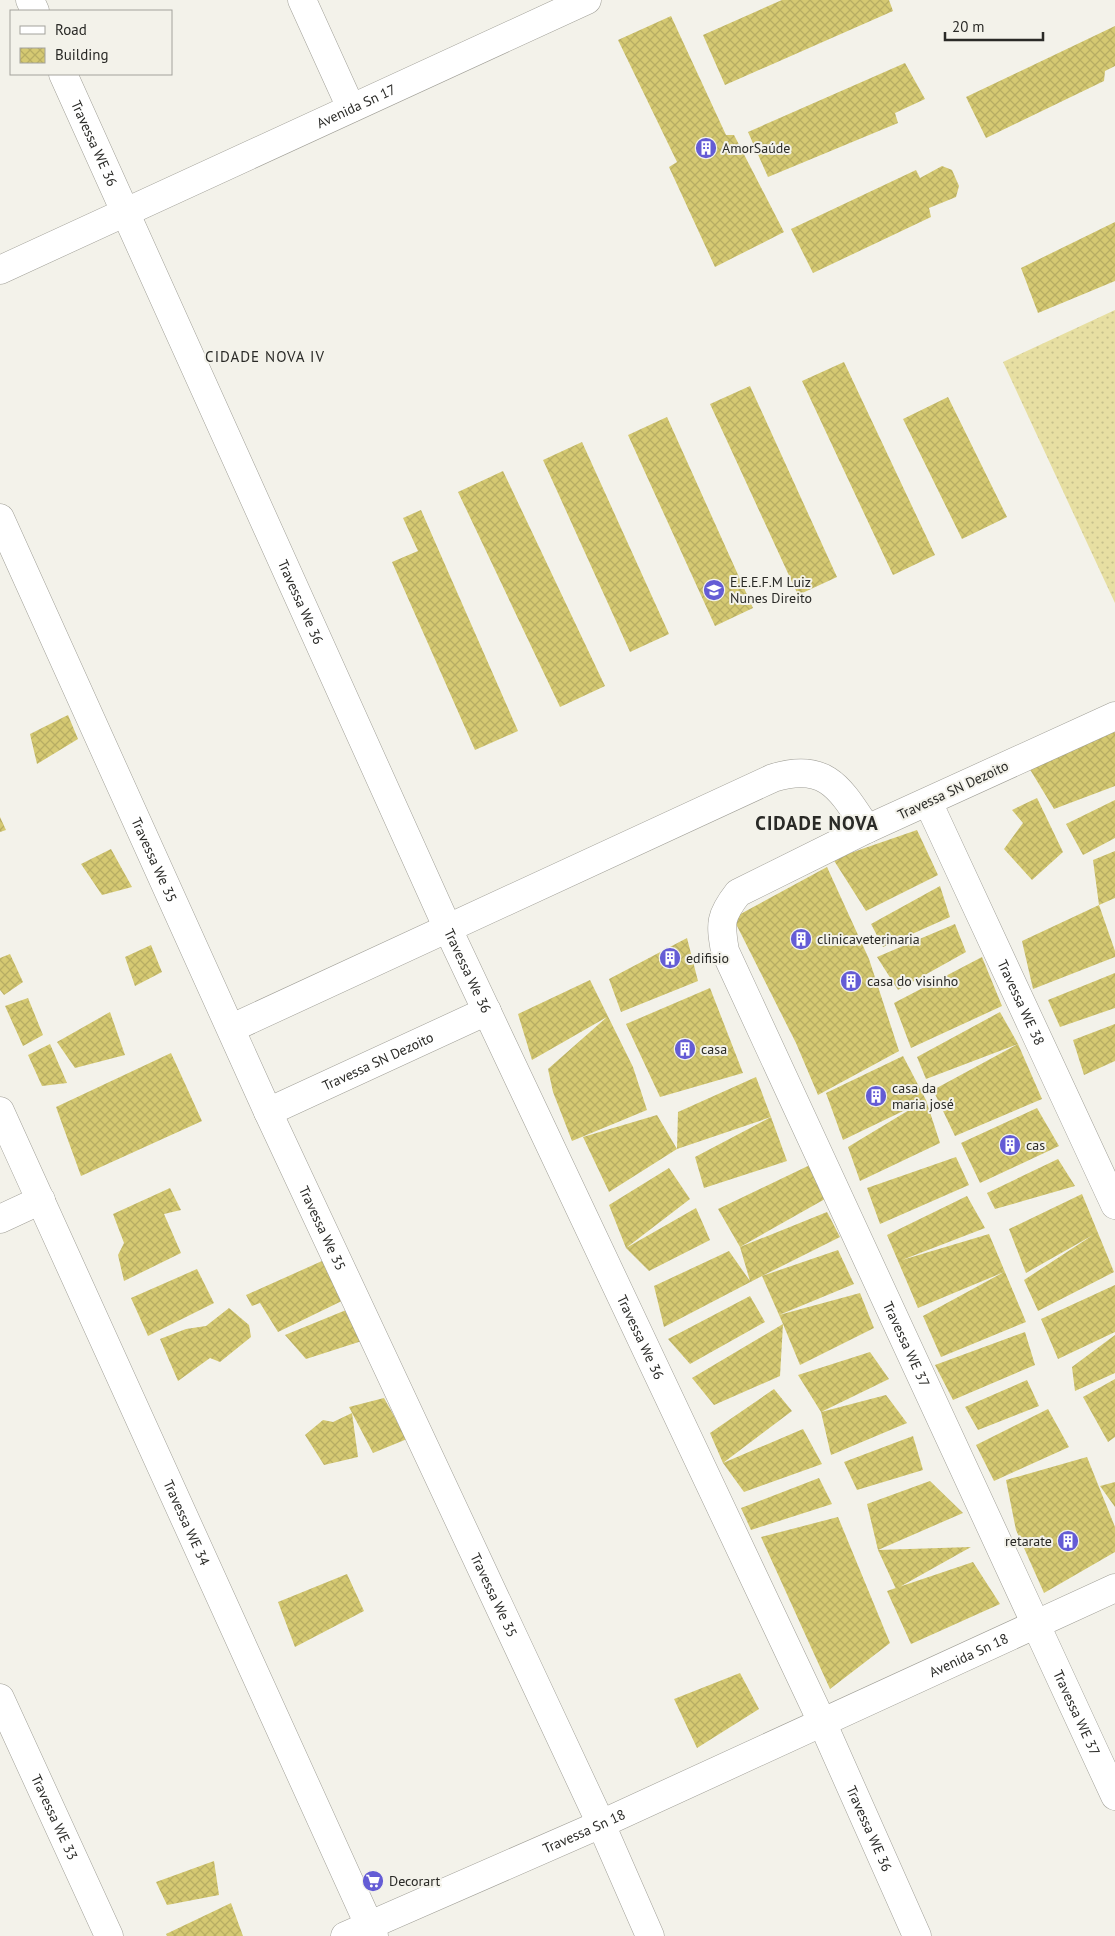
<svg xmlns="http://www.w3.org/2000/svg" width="1115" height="1936" font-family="'PT Sans',sans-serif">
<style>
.grass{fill:url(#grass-dots)}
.building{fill:url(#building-cross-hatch)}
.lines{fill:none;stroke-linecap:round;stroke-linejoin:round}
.minor-casing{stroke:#a09f97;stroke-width:29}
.tertiary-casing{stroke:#a09f97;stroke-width:29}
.primary-casing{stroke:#a09f97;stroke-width:29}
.minor{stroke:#fff;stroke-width:28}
.tertiary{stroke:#fff;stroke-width:28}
.primary{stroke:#fff;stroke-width:28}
.labels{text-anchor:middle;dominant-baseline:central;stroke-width:4;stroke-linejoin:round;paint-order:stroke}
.street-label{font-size:14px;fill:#2a2a27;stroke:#f3f2ea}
.poi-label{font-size:14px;fill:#2a2a27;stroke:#f3f2ea;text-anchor:start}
.neighbourhood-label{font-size:15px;letter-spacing:1px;fill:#2a2a27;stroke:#f3f2ea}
.district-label{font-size:19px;font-weight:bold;letter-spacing:1px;fill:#2a2a27;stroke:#f3f2ea}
</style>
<defs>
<pattern id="grass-dots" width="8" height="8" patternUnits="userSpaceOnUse" patternTransform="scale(1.25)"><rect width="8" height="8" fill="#e7dfa2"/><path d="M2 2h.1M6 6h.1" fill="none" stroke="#c6c08c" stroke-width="1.8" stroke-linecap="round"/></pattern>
<pattern id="building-cross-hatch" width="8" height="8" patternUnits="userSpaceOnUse" patternTransform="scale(1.25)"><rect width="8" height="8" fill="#d5c972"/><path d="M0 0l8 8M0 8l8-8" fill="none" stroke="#b7ad63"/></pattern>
</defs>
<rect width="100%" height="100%" fill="#f3f2ea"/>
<path class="grass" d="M1115,310V603L1003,362Z"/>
<path class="building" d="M782,0H889L893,11L725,85L703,35Z
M671,16L726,135H734L784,232L715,267L669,167L677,162L618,40Z
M1115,26V66L1105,71L1104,81L986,138L966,97Z
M905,63L925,99L895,113L898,123L768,177L748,132Z
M942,166L952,170L959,186L956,197L929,208L931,217L813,273L791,229L916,170L920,178Z
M1115,222V281L1038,313L1021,268Z
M844,362L935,555L893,575L802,381Z
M750,386L837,577L798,595L710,404Z
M948,397L1007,517L962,539L903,419Z
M667,417L753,608L715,626L628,435Z
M582,442L669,634L630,652L543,460Z
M503,471L605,686L560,707L458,492Z
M421,510L518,731L475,750L392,562L418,551L403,518Z
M68,715L78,739L37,764L30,734Z
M1115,731V786L1054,809L1023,758Z
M1037,798L1063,852L1032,880L1004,849L1023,823L1012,810Z
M1115,800V838L1083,855L1066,824Z
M0,817L6,830L0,832Z
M917,830L938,875L866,911L833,859Z
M111,849L132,887L102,895L81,864Z
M1115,851V898L1099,905L1115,951V957L1033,989L1022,941L1099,905L1093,860Z
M827,867L869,959L899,1051L818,1095L796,1043L733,918Z
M940,886L950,917L883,947L871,924Z
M955,924L966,952L898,990L877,957Z
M687,938L698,981L621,1012L609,979Z
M151,945L162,972L135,986L125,957Z
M10,954L23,982L4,995L0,990V958Z
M982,957L1002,1006L911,1048L894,1003Z
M1115,973V1008L1060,1027L1048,1000Z
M590,980L633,1067L647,1110L572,1141L553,1092L548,1069L607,1017L532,1060L518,1014Z
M710,988L743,1073L660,1097L626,1024Z
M28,998L43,1035L23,1046L5,1006Z
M110,1012L125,1055L75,1068L57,1042Z
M1000,1012L1018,1044L926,1079L917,1057Z
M1115,1024V1061L1084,1075L1073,1040Z
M50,1044L67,1083L42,1086L28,1055Z
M1018,1044L1042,1099L955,1136L933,1090Z
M171,1053L202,1121L81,1176L56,1107Z
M903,1056L926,1100L940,1143L860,1181L848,1147L924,1101L843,1140L826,1093Z
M756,1077L771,1117L677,1149L678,1112Z
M1037,1108L1059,1146L980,1183L961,1143Z
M657,1115L677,1149L609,1192L583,1137Z
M771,1117L787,1161L704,1188L695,1157Z
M956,1157L969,1185L880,1224L867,1188Z
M1058,1159L1075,1186L995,1209L987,1193Z
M810,1165L825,1199L740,1247L718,1209Z
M669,1168L690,1199L626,1248L609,1205Z
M170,1188L181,1210L164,1214L181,1253L124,1281L118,1255L124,1243L113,1214Z
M1082,1194L1114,1272L1038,1311L1024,1280L1093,1235L1026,1273L1009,1229Z
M967,1196L985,1228L902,1260L989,1234L1026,1322L941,1357L923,1316L1004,1272L918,1308L887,1235Z
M696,1208L710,1240L649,1271L626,1248Z
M827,1212L840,1237L762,1276L838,1250L854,1284L779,1315L860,1293L874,1328L800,1365L783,1324L780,1376L714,1405L692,1378L783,1324L762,1276L664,1327L654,1286L729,1251L750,1281L740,1247Z
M331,1257L346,1299L278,1332L260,1303L252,1306L246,1295Z
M197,1269L214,1303L148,1336L131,1298Z
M1115,1285V1332L1058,1359L1041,1319Z
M750,1296L765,1322L690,1364L668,1339Z
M229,1308L249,1325L251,1337L220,1362L210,1358L178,1381L160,1339L186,1329L206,1326Z
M351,1308L368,1339L306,1359L285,1335Z
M1025,1332L1035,1365L953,1400L935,1365Z
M1115,1335V1373L1075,1391L1072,1367Z
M870,1352L889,1379L821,1412L886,1395L907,1423L831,1455L821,1412L798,1375Z
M1115,1379V1437L1108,1442L1083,1397Z
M1027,1380L1039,1406L978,1430L965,1407Z
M774,1389L792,1411L723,1463L803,1429L822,1464L744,1492L723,1463L710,1433Z
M384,1398L407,1439L373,1453L349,1407Z
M1048,1409L1069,1447L994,1481L976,1445Z
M352,1413L358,1457L324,1465L305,1435L323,1420L333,1422Z
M913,1436L923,1470L857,1490L844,1462Z
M1087,1457L1115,1527V1552L1044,1593L1016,1530L1006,1480Z
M819,1478L832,1504L751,1530L741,1508Z
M930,1481L963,1513L878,1550L867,1504Z
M1115,1482V1507L1100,1486Z
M838,1517L890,1643L830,1689L761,1537Z
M971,1547L896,1589L878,1550Z
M973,1562L1000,1604L911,1644L887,1591Z
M347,1574L364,1611L295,1647L278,1602Z
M740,1673L759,1709L697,1748L674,1699Z
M214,1861L219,1895L167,1905L156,1882Z
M231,1903L243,1936H167L166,1934Z"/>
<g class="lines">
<g class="minor-casing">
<g id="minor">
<path d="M30,0L35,11"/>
<path d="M302,0L351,108"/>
<path id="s1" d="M63,74L448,929L822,1722L917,1936"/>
<path id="s2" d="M0,518L268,1112L601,1824L650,1936"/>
<path id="s3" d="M1115,716L867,829L738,893C720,916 720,923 725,951L1115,1796"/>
<path id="s4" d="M928,802L1115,1205"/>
<path d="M232,1028L773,778C827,761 841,790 867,829"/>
<path id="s5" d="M0,1111L374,1936"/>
<path id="s6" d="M268,1112L487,1011"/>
<path d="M0,1219L41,1200"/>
<path id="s7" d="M0,1698L109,1936"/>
</g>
</g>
<g class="tertiary-casing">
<g id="tertiary">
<path id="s8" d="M345,1936L601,1824L1115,1588"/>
</g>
</g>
<g class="primary-casing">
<g id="primary">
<path id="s9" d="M0,270L587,0"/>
</g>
</g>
<use href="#minor" class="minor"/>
<use href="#tertiary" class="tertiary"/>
<use href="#primary" class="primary"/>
</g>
<defs>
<g id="building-disc" transform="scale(1.125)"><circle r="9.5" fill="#645cd5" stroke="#f3f2ea"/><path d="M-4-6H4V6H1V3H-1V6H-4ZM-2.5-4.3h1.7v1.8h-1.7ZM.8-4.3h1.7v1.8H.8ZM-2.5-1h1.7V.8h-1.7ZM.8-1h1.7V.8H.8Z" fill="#fff"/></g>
<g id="school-disc" transform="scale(1.125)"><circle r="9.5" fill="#645cd5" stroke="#f3f2ea"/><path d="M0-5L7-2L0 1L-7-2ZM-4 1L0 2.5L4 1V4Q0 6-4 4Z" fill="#fff"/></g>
<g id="supermarket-disc" transform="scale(1.125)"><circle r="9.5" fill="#645cd5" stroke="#f3f2ea"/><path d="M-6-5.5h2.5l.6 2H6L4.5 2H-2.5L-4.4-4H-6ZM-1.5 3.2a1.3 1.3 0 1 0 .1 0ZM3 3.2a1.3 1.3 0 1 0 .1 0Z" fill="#fff"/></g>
</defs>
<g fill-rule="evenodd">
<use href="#building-disc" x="706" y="148"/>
<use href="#school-disc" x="714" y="590"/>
<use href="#building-disc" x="801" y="939"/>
<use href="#building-disc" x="670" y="958"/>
<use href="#building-disc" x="851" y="981"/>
<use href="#building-disc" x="685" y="1049"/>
<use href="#building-disc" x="876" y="1096"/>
<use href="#building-disc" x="1010" y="1145"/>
<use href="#building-disc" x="1068" y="1541"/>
<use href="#supermarket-disc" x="373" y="1881"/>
</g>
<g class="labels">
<g class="street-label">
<text stroke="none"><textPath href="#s9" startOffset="392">Avenida Sn 17</textPath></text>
<text stroke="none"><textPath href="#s1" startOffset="76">Travessa WE 36</textPath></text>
<text stroke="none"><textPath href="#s1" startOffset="579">Travessa We 36</textPath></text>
<text transform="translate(953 790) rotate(-25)">Travessa SN Dezoito</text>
<text stroke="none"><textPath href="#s2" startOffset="375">Travessa We 35</textPath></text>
<text stroke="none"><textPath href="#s1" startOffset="984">Travessa We 36</textPath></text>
<text stroke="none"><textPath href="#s4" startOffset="221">Travessa WE 38</textPath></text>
<text stroke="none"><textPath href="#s6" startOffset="121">Travessa SN Dezoito</textPath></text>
<text stroke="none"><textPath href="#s2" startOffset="780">Travessa We 35</textPath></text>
<text stroke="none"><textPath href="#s1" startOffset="1389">Travessa We 36</textPath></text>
<text stroke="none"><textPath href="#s3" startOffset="912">Travessa WE 37</textPath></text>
<text stroke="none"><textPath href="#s5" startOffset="452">Travessa WE 34</textPath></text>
<text stroke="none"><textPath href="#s2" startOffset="1185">Travessa We 35</textPath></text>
<text stroke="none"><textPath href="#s8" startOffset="684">Avenida Sn 18</textPath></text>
<text stroke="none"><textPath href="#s3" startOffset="1318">Travessa WE 37</textPath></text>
<text stroke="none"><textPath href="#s7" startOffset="131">Travessa WE 33</textPath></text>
<text stroke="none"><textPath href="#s1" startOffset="1931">Travessa WE 36</textPath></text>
<text stroke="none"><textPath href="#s8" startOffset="261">Travessa Sn 18</textPath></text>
</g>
<g class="poi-label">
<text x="722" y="148">AmorSaúde</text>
<text x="730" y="582">E.E.E.F.M Luiz<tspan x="730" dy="16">Nunes Direito</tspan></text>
<text x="817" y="939">clinicaveterinaria</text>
<text x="686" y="958">edifisio</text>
<text x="867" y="981">casa do visinho</text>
<text x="701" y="1049">casa</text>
<text x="892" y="1088">casa da<tspan x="892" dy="16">maria josé</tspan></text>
<text x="1026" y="1145">cas</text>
<text x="1052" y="1541" text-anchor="end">retarate</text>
<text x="389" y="1881">Decorart</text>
</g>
<g class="neighbourhood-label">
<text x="265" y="356">CIDADE NOVA IV</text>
</g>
<g class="district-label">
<text x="817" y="823">CIDADE NOVA</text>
</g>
</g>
<rect x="10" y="10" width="162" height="65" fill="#f3f2ea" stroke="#a3a29c"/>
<rect x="20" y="26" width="25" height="8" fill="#ffffff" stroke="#a3a29c"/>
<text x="55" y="35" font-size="15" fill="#2a2a27">Road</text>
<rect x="20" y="48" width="25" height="15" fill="url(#building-cross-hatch)" stroke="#a3a29c"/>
<text x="55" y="60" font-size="15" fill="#2a2a27">Building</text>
<path d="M945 32v8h98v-8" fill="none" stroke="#2a2a27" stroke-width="2.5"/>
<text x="952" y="32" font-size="15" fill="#2a2a27" stroke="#f3f2ea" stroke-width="4" paint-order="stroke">20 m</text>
</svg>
